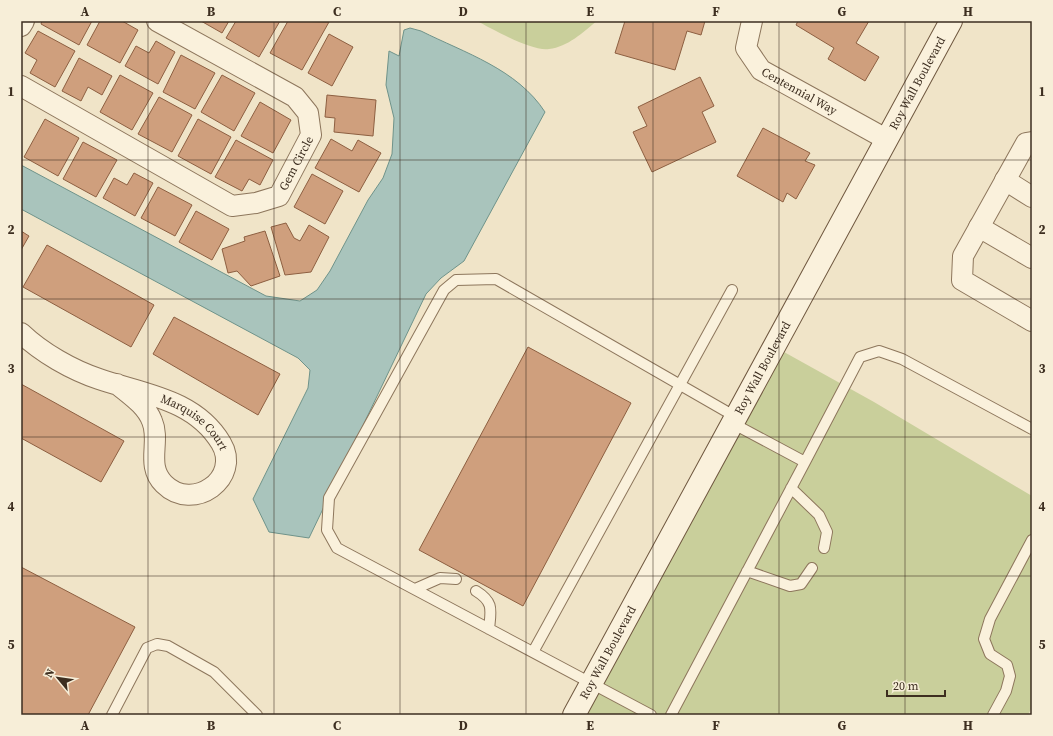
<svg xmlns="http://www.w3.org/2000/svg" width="1053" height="736" font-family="'Source Serif 4',serif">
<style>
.green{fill:#c9cf9b}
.water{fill:#a9c4bc;stroke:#6f938a}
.building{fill:#cf9f7d;stroke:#8d5f41}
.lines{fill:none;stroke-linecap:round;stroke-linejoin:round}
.lane-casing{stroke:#8d765c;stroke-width:12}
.street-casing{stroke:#8d765c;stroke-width:22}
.secondary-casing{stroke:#6f573f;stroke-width:24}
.lane{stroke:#faf1dc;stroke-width:10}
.street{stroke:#faf1dc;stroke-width:20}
.secondary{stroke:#faf1dc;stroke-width:22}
.grid{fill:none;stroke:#3d2e20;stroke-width:1;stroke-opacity:0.55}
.labels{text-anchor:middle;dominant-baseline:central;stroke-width:3.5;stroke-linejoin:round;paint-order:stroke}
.street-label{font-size:12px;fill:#3d2e20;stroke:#f7eed8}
.neatline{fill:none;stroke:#3d2e20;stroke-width:1.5}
.grid-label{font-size:13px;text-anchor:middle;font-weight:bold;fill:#3d2e20}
</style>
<rect width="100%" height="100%" fill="#f0e4c8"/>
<path class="green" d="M477,21H597C583,32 568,47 549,49C533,52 492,29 477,21Z
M784,352L874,402L1032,496V707L1028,715H587Z"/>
<path class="water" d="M410,28L421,31C465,53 517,69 545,112L464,261L441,278L426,294L309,538L269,532L253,499L308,388L310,370L298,358L21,209V165L266,296L300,301L317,290L330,271L368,200L383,178L392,154L394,118L386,85L389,51L399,56L404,30Z"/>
<path class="building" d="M42,21H92L79,45L41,24Z
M100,21H122L138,30L120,63L87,45Z
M201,21H229L222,33Z
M236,21H280L259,57L226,38Z
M288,21L329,22L302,70L270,53Z
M625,21H705L701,35L687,31L675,70L615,53Z
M798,21H869L856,43L879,57L865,81L828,59L834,48L796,25Z
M38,31L75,51L55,87L30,73L37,60L25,53Z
M329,34L353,47L332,86L308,73Z
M156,41L175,52L158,84L125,66L136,46L149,53Z
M181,55L215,73L195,109L163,92Z
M79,58L112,76L102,95L88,87L81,101L62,91Z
M120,75L153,93L132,130L100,112Z
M222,75L255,93L234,131L201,112Z
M700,77L714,106L702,112L716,142L652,172L633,132L647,126L638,107Z
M327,95L376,100L373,136L334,132L335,118L325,117Z
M159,97L192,115L172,152L138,134Z
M260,102L291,120L273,153L241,136Z
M45,119L79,138L58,176L24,157Z
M198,119L231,137L211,174L178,156Z
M763,128L810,153L805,161L815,165L796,199L787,193L783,202L737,176Z
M331,139L352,151L358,140L381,153L359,192L315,168Z
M236,140L273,160L260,185L249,179L242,191L215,177Z
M83,142L117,160L96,197L63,179Z
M134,173L153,183L135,216L103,198L114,178L127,185Z
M312,174L343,191L325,224L294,207Z
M158,187L192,205L175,236L141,218Z
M196,211L229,229L212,260L179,242Z
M286,223L294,238L300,241L309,225L329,237L311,272L285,275L271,227Z
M21,231L29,236L21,250Z
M265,231L280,276L251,286L237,271L228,273L222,249L245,241L244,237Z
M47,245L154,305L131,347L23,287Z
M174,317L280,374L258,415L153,354Z
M528,347L631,403L523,606L419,550Z
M21,384L124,441L101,482L21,438Z
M21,567L135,627L88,715H21Z"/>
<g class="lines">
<g class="lane-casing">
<path id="lane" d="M732,423L805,462L860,357L879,351L902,359L1032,429
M791,488L819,515L827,532L824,548
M747,571L790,586L801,584L812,568
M415,589L440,578L456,579
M476,591C494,602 491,610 489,629
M533,652L732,290
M112,715L147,648L157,644L168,646L214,672L257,715
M651,715L337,548L327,530L329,498L444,290L456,280L496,279L736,417
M671,715L805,462
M993,715L1006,691L1010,676L1007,665L990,654L984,639L990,619L1032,540"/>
</g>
<g class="street-casing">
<g id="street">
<path id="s1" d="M752,21L746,48L761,70L886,139"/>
<path d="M21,26L24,21"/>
<path id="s2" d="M21,86L232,206L256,203L279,196L311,135L308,113L295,97L157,21"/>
<path d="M1032,142L1026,143L963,256L962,280L1032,321"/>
<path d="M1005,180L1032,197"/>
<path d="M979,227L1032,258"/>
<path id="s3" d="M21,333C42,353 72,370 99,379C143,394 195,399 221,443C242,478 193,513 164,484C145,465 161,442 152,421C146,405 130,395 117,384"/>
</g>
</g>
<g class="secondary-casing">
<g id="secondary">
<path id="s4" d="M574,715L951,21"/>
</g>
</g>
<use href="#lane" class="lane"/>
<use href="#street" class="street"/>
<use href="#secondary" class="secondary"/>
</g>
<path class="grid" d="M148,21V715M274,21V715M400,21V715M526,21V715M653,21V715M779,21V715M905,21V715M21,160H1032M21,299H1032M21,437H1032M21,576H1032"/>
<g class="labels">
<g class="street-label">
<text stroke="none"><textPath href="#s4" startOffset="719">Roy Wall Boulevard</textPath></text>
<text stroke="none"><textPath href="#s1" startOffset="98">Centennial Way</textPath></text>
<text stroke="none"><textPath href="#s2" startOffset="328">Gem Circle</textPath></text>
<text stroke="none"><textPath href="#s4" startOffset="395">Roy Wall Boulevard</textPath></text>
<text stroke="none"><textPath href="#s3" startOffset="198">Marquise Court</textPath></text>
<text stroke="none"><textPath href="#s4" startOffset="71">Roy Wall Boulevard</textPath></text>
</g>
</g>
<rect width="1053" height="736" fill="none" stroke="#f7eed8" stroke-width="44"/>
<g transform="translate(58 678) rotate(299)" stroke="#f7eed8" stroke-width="3" paint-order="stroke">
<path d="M0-3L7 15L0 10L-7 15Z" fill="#3d2e20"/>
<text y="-6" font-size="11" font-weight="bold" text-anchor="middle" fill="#3d2e20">N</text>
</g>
<path d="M887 690v6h58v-6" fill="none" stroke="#3d2e20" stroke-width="2"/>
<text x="893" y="690" font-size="12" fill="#3d2e20" stroke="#f7eed8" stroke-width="3" paint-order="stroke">20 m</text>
<rect x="22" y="22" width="1009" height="692" class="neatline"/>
<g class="grid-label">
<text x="85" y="16">A</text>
<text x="211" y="16">B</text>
<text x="337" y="16">C</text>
<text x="463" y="16">D</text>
<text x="590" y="16">E</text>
<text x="716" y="16">F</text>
<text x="842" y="16">G</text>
<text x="968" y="16">H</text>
<text x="11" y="96">1</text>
<text x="1042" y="96">1</text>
<text x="11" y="234">2</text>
<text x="1042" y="234">2</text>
<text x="11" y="373">3</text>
<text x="1042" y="373">3</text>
<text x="11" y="511">4</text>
<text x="1042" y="511">4</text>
<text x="11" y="649">5</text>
<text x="1042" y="649">5</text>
<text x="85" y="730">A</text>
<text x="211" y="730">B</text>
<text x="337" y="730">C</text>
<text x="463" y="730">D</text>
<text x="590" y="730">E</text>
<text x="716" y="730">F</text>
<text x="842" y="730">G</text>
<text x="968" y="730">H</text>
</g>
</svg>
